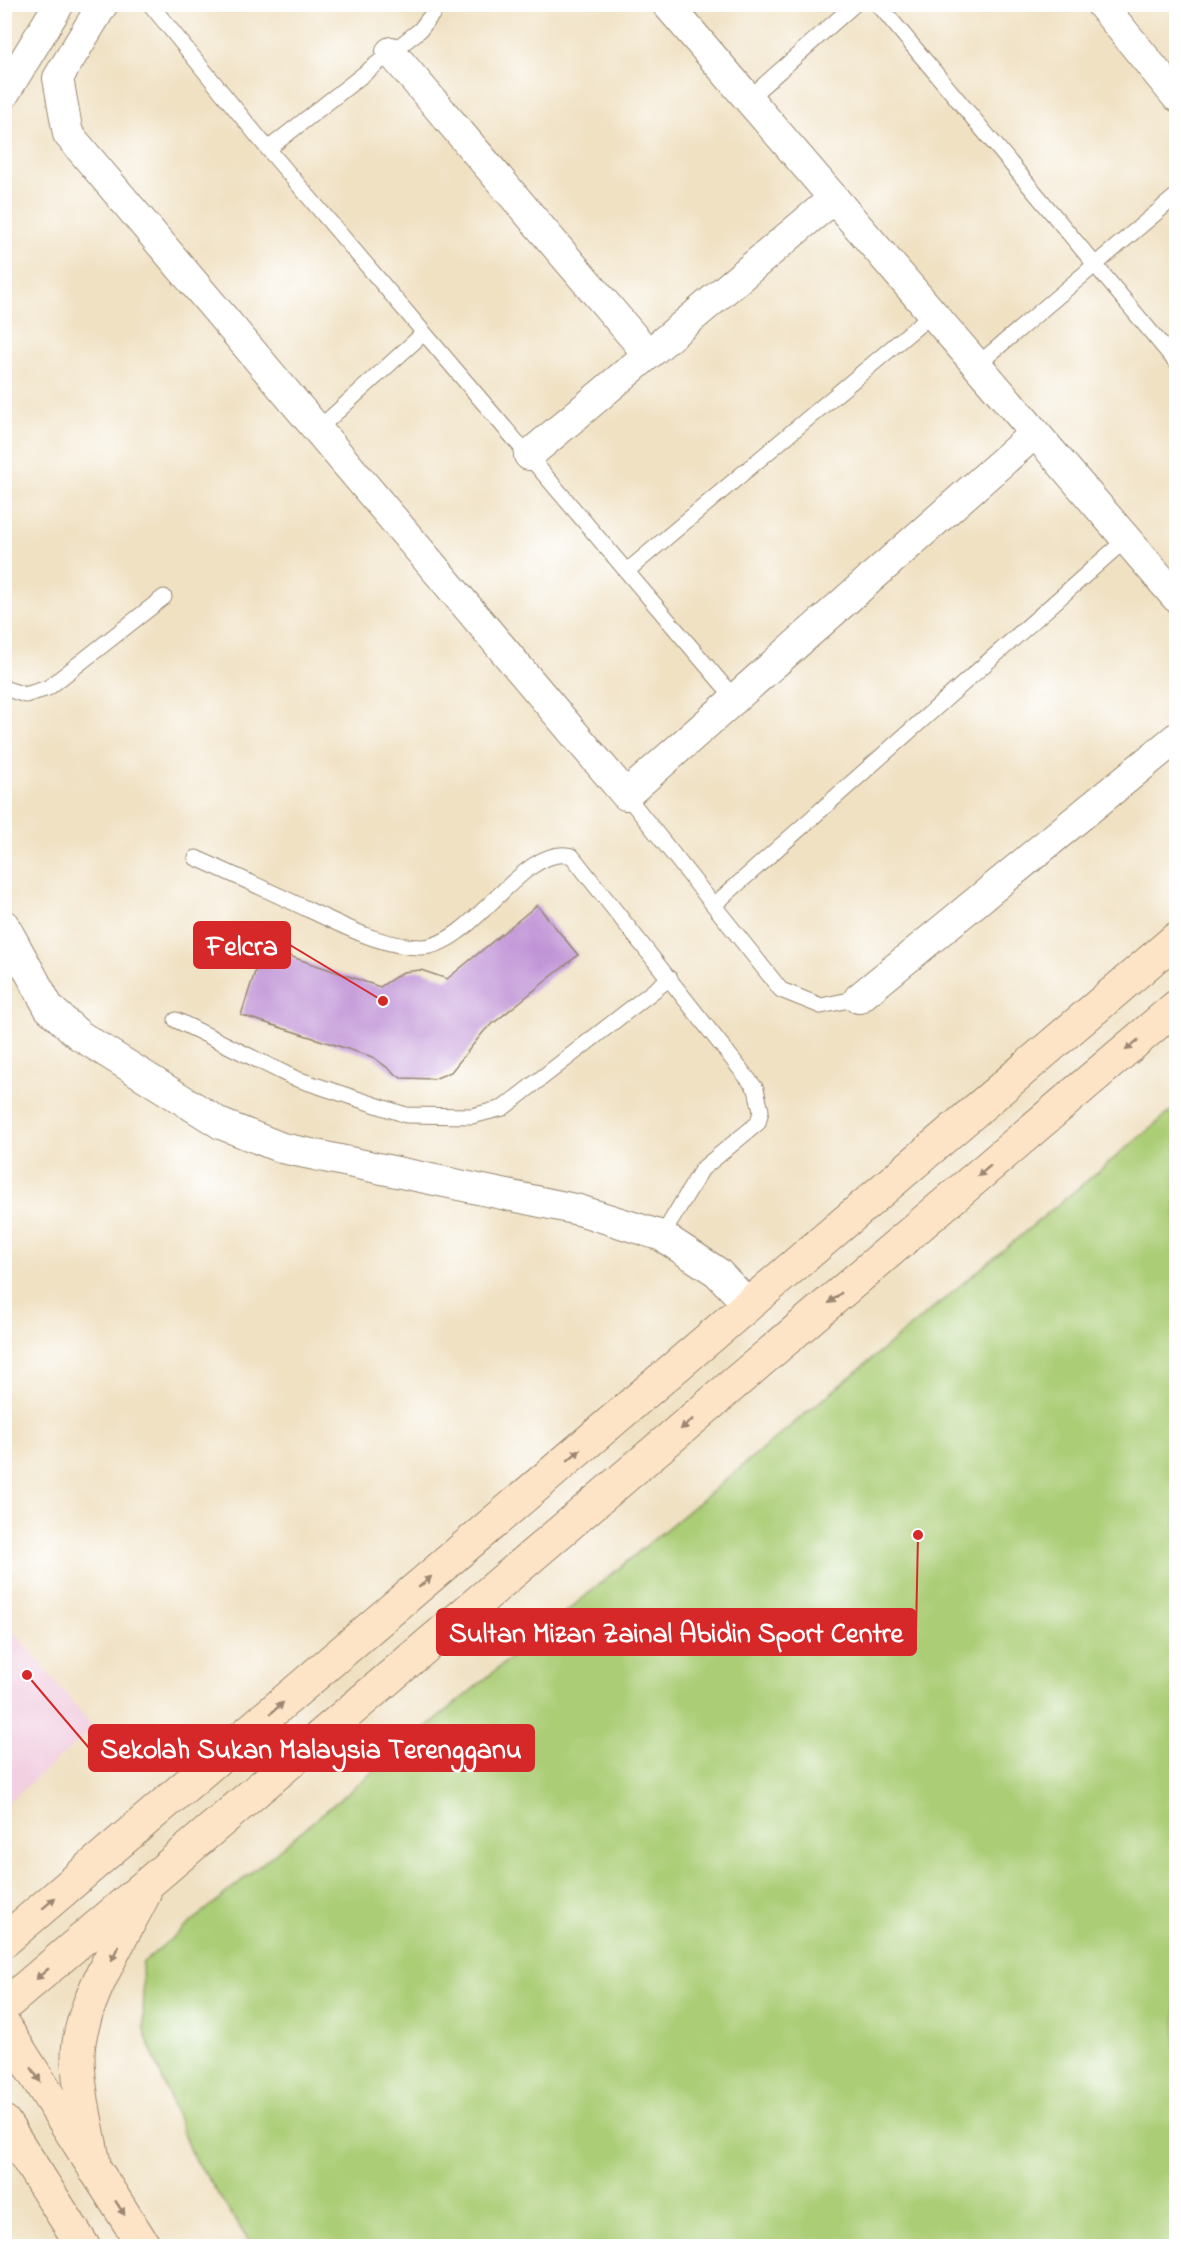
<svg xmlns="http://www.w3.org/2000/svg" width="1181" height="2251" font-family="'Indie Flower',sans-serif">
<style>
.built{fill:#f2cfe1}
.pitch{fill:#abcd76;stroke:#737c4a;stroke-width:1.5}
.building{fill:#c093d6}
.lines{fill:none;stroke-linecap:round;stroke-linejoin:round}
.service-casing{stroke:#968670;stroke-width:17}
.minor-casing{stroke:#968670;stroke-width:32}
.secondary-casing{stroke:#968670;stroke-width:35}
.service{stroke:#fff;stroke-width:15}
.minor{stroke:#fff;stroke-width:30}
.secondary{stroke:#fee4c6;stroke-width:33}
.oneway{fill:#9c8772}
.leader{fill:none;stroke:#d62828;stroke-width:2}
.callout-dot{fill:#d62828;stroke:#fff;stroke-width:2}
.callout{fill:#d62828;stroke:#d62828;stroke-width:2}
.callout-label{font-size:28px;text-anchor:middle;font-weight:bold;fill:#fff}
</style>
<rect width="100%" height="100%" fill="#fff"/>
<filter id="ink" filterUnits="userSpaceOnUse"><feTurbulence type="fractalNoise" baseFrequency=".0167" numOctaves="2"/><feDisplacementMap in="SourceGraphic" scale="12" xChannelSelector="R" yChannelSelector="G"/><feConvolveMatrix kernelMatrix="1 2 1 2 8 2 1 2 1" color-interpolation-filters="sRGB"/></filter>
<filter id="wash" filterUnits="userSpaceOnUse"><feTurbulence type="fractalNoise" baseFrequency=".008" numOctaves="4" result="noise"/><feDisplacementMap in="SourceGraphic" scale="24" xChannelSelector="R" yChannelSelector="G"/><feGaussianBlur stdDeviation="1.35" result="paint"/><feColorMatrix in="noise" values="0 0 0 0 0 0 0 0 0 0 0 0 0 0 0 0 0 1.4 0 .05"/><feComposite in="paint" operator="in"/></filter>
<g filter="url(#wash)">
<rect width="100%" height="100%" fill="#f0e1c3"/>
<path class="built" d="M5,1621L94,1728L5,1805H4Z"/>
<path class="pitch" d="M1176,1107V2246H252L190,2151L144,2031L142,1963Z"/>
<g id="blocks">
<path class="building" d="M537,905L578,955L485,1030L451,1072L434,1079L401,1078L373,1057L241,1015L263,947L380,987L403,972L421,970L447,979Z"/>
</g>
</g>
<g filter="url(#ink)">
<use href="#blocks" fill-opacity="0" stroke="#968670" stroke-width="1.5"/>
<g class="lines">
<g class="service-casing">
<path id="service" d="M150,4L268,149L735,699
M878,4L1176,362
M748,99L855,4
M268,149L420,30L440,4
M977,365L1176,196
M317,430L424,333
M627,571L933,313
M4,688L25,695L48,688L164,597
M626,795L781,990L821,1006L859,998
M196,858C234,875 272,892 309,910C345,926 381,947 421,947C473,947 523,842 572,856L756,1089L761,1111L758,1123L702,1169L662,1236
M714,905L1126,539
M176,1020L294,1078L406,1115L472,1116L503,1108L670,978"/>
</g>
<g class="minor-casing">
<path id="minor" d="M103,4L58,78L68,134L626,795L1035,433
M667,4L1176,597
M1101,4L1176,96
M391,52L648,354
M4,94L59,4
M529,455L834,198
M4,925L49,1008L79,1035L221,1124L282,1148L579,1210L662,1236L717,1272L749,1305
M859,998L1176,738"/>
</g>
<g class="secondary-casing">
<path id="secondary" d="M4,1941L1176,939
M4,2006L1176,1007
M4,2026L144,2246
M4,2122L83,2246
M95,2170C89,2133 78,2093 78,2056C78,2007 122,1938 144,1894"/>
</g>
<use href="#service" class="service"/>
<use href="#minor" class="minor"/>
<use href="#secondary" class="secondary"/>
</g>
<defs><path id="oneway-solid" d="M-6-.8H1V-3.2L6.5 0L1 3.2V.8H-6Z" transform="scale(1.5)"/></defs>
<g class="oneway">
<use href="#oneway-solid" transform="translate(1132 1045) rotate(140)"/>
<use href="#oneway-solid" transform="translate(984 1171) rotate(140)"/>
<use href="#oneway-solid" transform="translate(835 1298) rotate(140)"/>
<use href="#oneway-solid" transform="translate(687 1424) rotate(140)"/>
<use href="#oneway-solid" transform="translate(574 1455) rotate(-41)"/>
<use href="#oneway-solid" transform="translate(425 1582) rotate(-41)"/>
<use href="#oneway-solid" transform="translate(277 1708) rotate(-41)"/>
<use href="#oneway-solid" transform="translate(49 1903) rotate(-41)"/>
<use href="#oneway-solid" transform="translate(115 1953) rotate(116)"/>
<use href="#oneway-solid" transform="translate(42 1974) rotate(140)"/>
<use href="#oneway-solid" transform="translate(36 2075) rotate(58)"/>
<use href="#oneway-solid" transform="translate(120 2208) rotate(57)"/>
</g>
</g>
<path class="leader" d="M383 1001L290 945M918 1535L916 1632M27 1675L89 1748"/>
<g class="callout-dot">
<circle cx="383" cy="1001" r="6"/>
<circle cx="918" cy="1535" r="6"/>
<circle cx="27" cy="1675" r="6"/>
</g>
<g class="callout">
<rect x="194" y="922" width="96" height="46" rx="6"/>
<rect x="437" y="1609" width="479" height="46" rx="6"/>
<rect x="89" y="1725" width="445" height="46" rx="6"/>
</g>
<g class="callout-label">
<text x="242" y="955">Felcra</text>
<text x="676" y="1642">Sultan Mizan Zainal Abidin Sport Centre</text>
<text x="311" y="1758">Sekolah Sukan Malaysia Terengganu</text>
</g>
<rect width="1181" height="2251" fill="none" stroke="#fff" stroke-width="24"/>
</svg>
